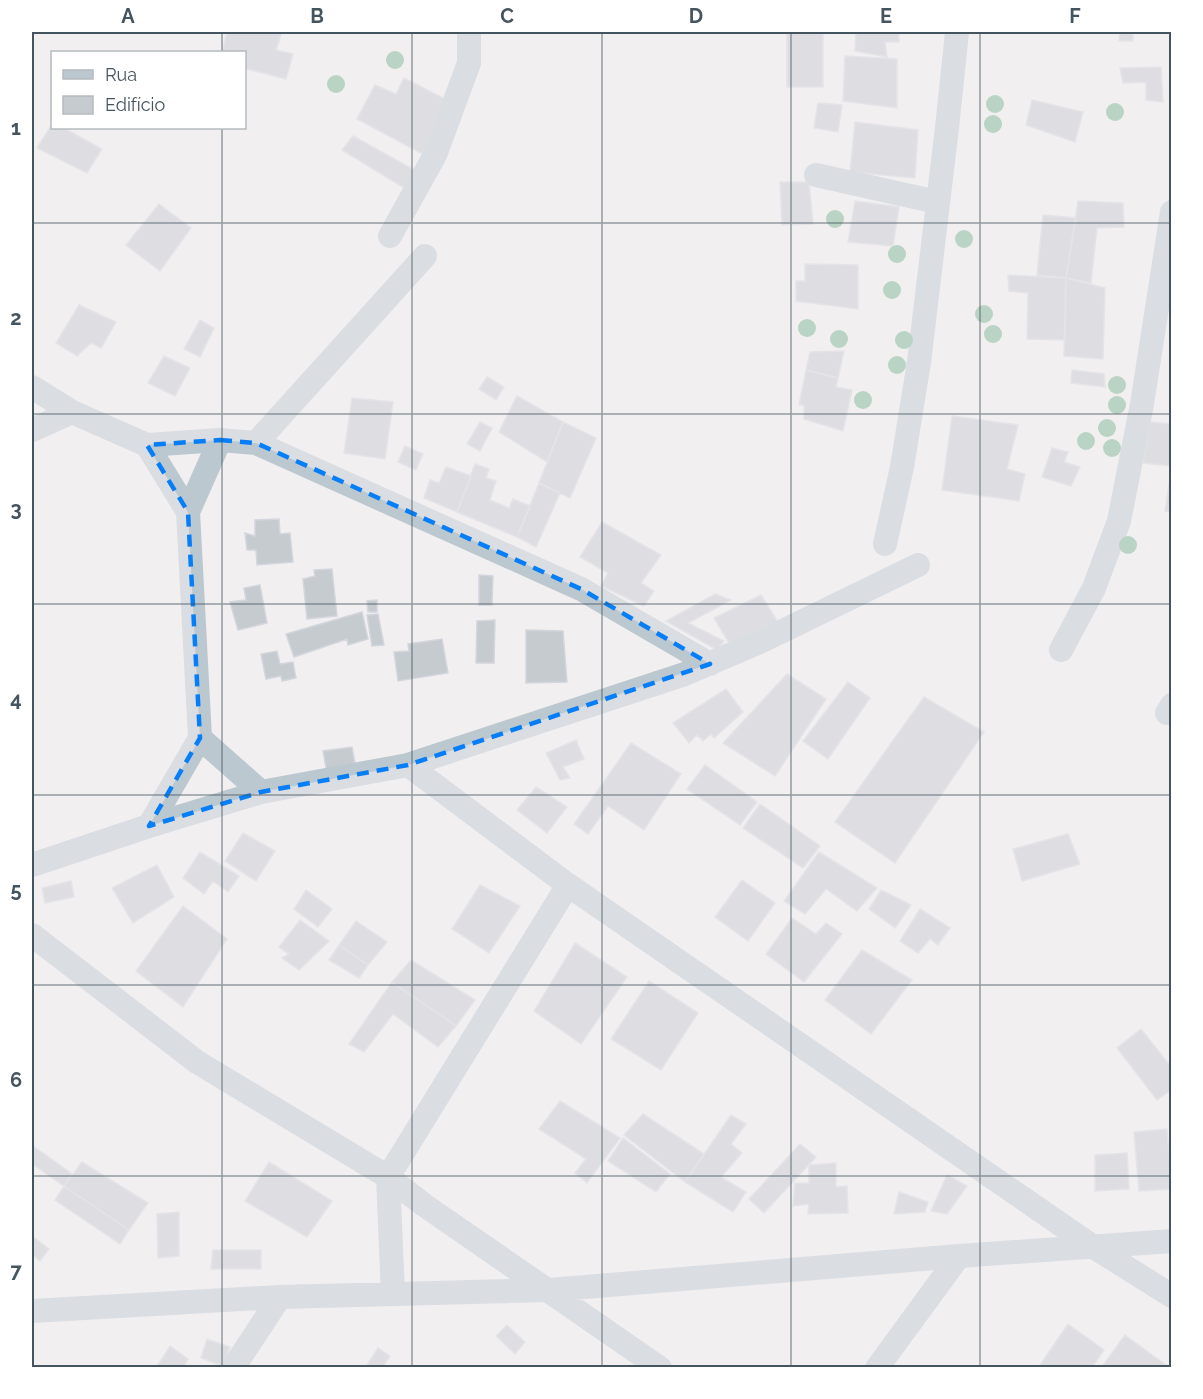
<svg xmlns="http://www.w3.org/2000/svg" width="1203" height="1399" font-family="Raleway,sans-serif">
<style>
.building{fill:#c6cbd0;stroke:#d3d6dc;stroke-width:1.5}
.lines{fill:none;stroke-linecap:round;stroke-linejoin:round}
.minor{stroke:#bcc8d0;stroke-width:24}
.tree{fill:#74b48f}
.marked{fill:none;stroke:#057ef7;stroke-width:4.5;stroke-dasharray:12 8;stroke-linejoin:round}
.grid{fill:none;stroke:#45555f;stroke-width:1.5;stroke-opacity:0.55}
.neatline{fill:none;stroke:#45555f;stroke-width:2}
.grid-label{font-size:20px;text-anchor:middle;font-weight:bold;fill:#45555f}
</style>
<rect width="100%" height="100%" fill="#f2eff0"/>
<path class="building" d="M227,32H282L276,50L293,54L286,79L244,68V52H222Z
M787,32H823V87H787Z
M856,32H899V42H885L887,57L855,51Z
M1120,32H1133V41H1119Z
M845,56L897,59V108L843,101Z
M1161,67L1163,102L1146,100V82L1123,83L1120,68Z
M404,78L451,102L426,156L357,119L375,85L396,94Z
M1032,100L1083,112L1075,142L1026,125Z
M818,103L842,105L838,132L814,128Z
M855,122L918,130L915,178L850,172Z
M52,124V128H64L102,149L87,173L37,148Z
M353,136L420,173L409,191L342,150Z
M780,182H809L813,224L782,225Z
M855,201L899,207L893,246L848,242Z
M1078,201L1123,203L1124,227L1097,228L1091,283L1066,278Z
M159,204L191,228L160,271L126,245Z
M1043,215L1076,218L1066,278L1037,275Z
M805,264L858,265V309L796,301V281H805Z
M1008,275L1066,278L1065,340L1027,339L1028,293L1009,291Z
M1066,278L1105,288L1103,359L1064,356Z
M79,305L116,322L101,348L91,343L77,356L56,343Z
M200,320L214,328L200,357L184,349Z
M844,351L838,378L806,370L810,352Z
M164,356L190,368L175,396L148,383Z
M806,370L838,378L836,387L852,390L843,431L804,419V405H799Z
M1072,370L1104,374L1105,387L1071,383Z
M487,377L504,387L496,400L479,389Z
M517,396L563,422L547,462L499,432Z
M352,398L393,402L385,459L344,453Z
M952,416L1018,425L1007,469L1025,474L1019,501L942,490Z
M480,422L492,428L480,451L467,444Z
M563,422L596,438L570,498L539,483Z
M1150,422L1172,424V466L1143,463Z
M405,446L423,454L416,470L398,462Z
M1052,448L1068,452L1064,462L1080,467L1071,486L1042,477Z
M475,464L489,469L486,478L496,481L490,500L509,508L513,499L530,506L517,537L457,512Z
M1172,466V512L1165,511Z
M446,467L471,476L457,512L424,498L430,480L439,483Z
M539,483L560,493L536,547L517,537Z
M279,519L280,534L290,533L293,562L257,565L256,550H247L245,533L255,536V520Z
M602,522L661,555L641,583L654,591L644,606L601,586L608,573L580,557Z
M332,569L337,616L307,619L303,579L315,576L314,570Z
M479,575L493,576L492,605H479Z
M260,585L267,623L238,630L230,602L246,600L244,588Z
M715,594L731,600L688,623L724,641L717,650L666,621Z
M761,595L778,622L730,645L714,618Z
M377,600V612H368L367,601Z
M362,612L368,639L348,645L347,639L294,657L286,634Z
M378,614L384,645L372,646L367,615Z
M495,620L494,663H476L477,621Z
M526,630L563,631L567,682L526,683Z
M442,639L448,673L398,681L394,652L409,651L408,644Z
M277,651L280,664L293,662L296,678L282,681L281,676L266,679L261,654Z
M787,674L826,699L775,776L723,743Z
M848,682L870,698L828,759L803,741Z
M726,689L743,712L714,738L711,734L703,741L697,735L689,743L673,723Z
M924,697L984,732L895,863L835,822Z
M576,740L584,759L563,767L570,778L560,780L546,753Z
M631,743L681,774L644,830L608,806L588,834L574,824Z
M352,747L356,769L327,773L323,751Z
M705,765L757,802L740,825L687,789Z
M536,787L567,807L547,833L517,810Z
M760,804L820,846L803,868L743,828Z
M243,833L275,851L256,881L225,861Z
M1068,834L1080,864L1022,881L1013,849Z
M200,852L239,876L228,892L213,881L204,894L183,878Z
M819,852L877,888L857,911L826,889L805,914L784,901Z
M157,865L174,897L133,923L112,888Z
M742,880L775,903L748,941L715,917Z
M71,881L74,897L45,903L42,888Z
M480,885L520,906L489,953L452,929Z
M306,890L332,909L318,927L294,909Z
M881,890L911,905L895,928L869,909Z
M183,906L227,939L183,1007L136,971Z
M920,909L950,928L938,945L930,939L918,953L900,941Z
M792,918L816,934L826,923L842,934L804,982L766,954Z
M300,920L329,941L299,970L282,958L289,954L279,947Z
M356,921L387,942L368,965L339,945Z
M575,943L627,977L581,1044L534,1011Z
M339,945L368,965L359,978L329,960Z
M862,950L912,980L871,1034L825,1000Z
M411,960L475,1000L456,1026L392,982Z
M649,981L698,1013L661,1070L611,1039Z
M392,982L456,1026L438,1047L393,1014L364,1052L349,1044Z
M1141,1029L1172,1068V1089L1157,1100L1117,1048Z
M560,1101L620,1138L587,1183L575,1173L586,1159L539,1129Z
M643,1114L704,1154L685,1182L624,1135Z
M731,1115L746,1124L731,1144L742,1153L721,1177L746,1192L733,1212L685,1182Z
M1167,1129L1172,1189L1139,1191L1134,1132Z
M623,1138L670,1174L656,1192L608,1161Z
M800,1144L816,1157L764,1213L749,1199Z
M32,1145L72,1174L64,1186L32,1164Z
M1127,1153L1129,1189L1095,1191V1155Z
M82,1162L148,1203L129,1230L64,1186Z
M269,1162L332,1201L307,1237L245,1201Z
M836,1163V1187L847,1186L848,1213L808,1214L809,1204L793,1206L795,1183H809V1165Z
M947,1175L967,1186L947,1214L931,1211Z
M64,1186L129,1230L120,1244L55,1200Z
M899,1192L928,1202L925,1212L894,1214Z
M179,1212V1256L158,1258L157,1214Z
M32,1236L49,1249L40,1261L32,1254Z
M213,1250H261V1269H211Z
M1068,1324L1104,1350L1092,1368H1038Z
M507,1325L525,1342L515,1354L496,1336Z
M1125,1335L1170,1368H1101Z
M207,1339L230,1347L223,1366L201,1358Z
M170,1346L188,1359L183,1368H156Z
M378,1348L390,1356L382,1368H365Z"/>
<g class="lines">
<path class="minor" d="M816,175L937,202
M390,236L435,155L469,63V32
M32,387L72,412L147,445L220,440L256,443L425,256
M32,430L72,412
M256,443L581,589L710,664
M147,445L188,512
M885,544L902,467L919,362L947,128L957,32
M1061,650L1094,588L1119,521L1142,404L1172,212
M1167,713L1172,705
M200,738L261,792
M408,765L568,885L1092,1246L1172,1296
M149,826L200,738L188,512L220,440
M32,865L149,826L261,792L408,765L685,674L762,641L918,565
M32,935L197,1062L388,1177L424,1205L660,1368
M393,1294L388,1177L568,885
M32,1311L280,1297L549,1290L959,1256L1172,1241
M233,1368L280,1297
M877,1368L959,1256"/>
</g>
<g class="tree">
<circle cx="395" cy="60" r="9"/>
<circle cx="336" cy="84" r="9"/>
<circle cx="995" cy="104" r="9"/>
<circle cx="1115" cy="112" r="9"/>
<circle cx="993" cy="124" r="9"/>
<circle cx="835" cy="219" r="9"/>
<circle cx="964" cy="239" r="9"/>
<circle cx="897" cy="254" r="9"/>
<circle cx="892" cy="290" r="9"/>
<circle cx="984" cy="314" r="9"/>
<circle cx="807" cy="328" r="9"/>
<circle cx="993" cy="334" r="9"/>
<circle cx="839" cy="339" r="9"/>
<circle cx="904" cy="340" r="9"/>
<circle cx="897" cy="365" r="9"/>
<circle cx="1117" cy="385" r="9"/>
<circle cx="863" cy="400" r="9"/>
<circle cx="1117" cy="405" r="9"/>
<circle cx="1107" cy="428" r="9"/>
<circle cx="1086" cy="441" r="9"/>
<circle cx="1112" cy="448" r="9"/>
<circle cx="1128" cy="545" r="9"/>
</g>
<path d="M0 0H1203V1399H0ZM220,440L256,443L581,589L710,664L408,765L261,792L149,826L200,738L188,512L147,445Z" fill="#f2eff0" fill-opacity=".55" fill-rule="evenodd"/>
<path class="marked" d="M220,440L256,443L581,589L710,664L408,765L261,792L149,826L200,738L188,512L147,445Z"/>
<path class="grid" d="M222,32V52M412,32V1368M602,32V1368M791,32V1368M980,32V1368M222,128V1368M32,223H1172M32,414H1172M32,604H1172M32,795H1172M32,985H1172M32,1176H1172"/>
<rect width="1203" height="1399" fill="none" stroke="#ffffff" stroke-width="66"/>
<rect x="51" y="51" width="195" height="78" fill="#ffffff" stroke="#b5bbbf" stroke-width="1.5"/>
<rect x="63" y="70" width="30" height="9" fill="#bcc8d0" stroke="#b5bbbf" stroke-width="1.5"/>
<text x="105" y="81" font-size="18" fill="#45555f">Rua</text>
<rect x="63" y="96" width="30" height="18" fill="#c6cbd0" stroke="#b5bbbf" stroke-width="1.5"/>
<text x="105" y="111" font-size="18" fill="#45555f">Edifício</text>
<rect x="33" y="33" width="1137" height="1333" class="neatline"/>
<g class="grid-label">
<text x="128" y="23">A</text>
<text x="317" y="23">B</text>
<text x="507" y="23">C</text>
<text x="696" y="23">D</text>
<text x="886" y="23">E</text>
<text x="1075" y="23">F</text>
<text x="16" y="135">1</text>
<text x="16" y="325">2</text>
<text x="16" y="516">3</text>
<text x="16" y="706">4</text>
<text x="16" y="897">5</text>
<text x="16" y="1087">6</text>
<text x="16" y="1278">7</text>
</g>
</svg>
